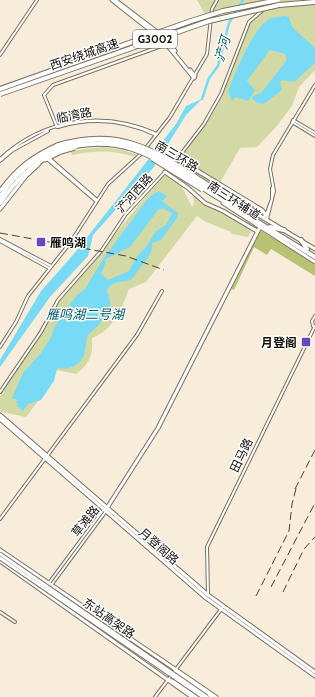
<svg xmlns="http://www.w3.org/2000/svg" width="315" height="697" font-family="Cabin,'Noto Sans SC',sans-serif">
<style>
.green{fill:#d2d9a5}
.forest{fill:#b9c175}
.water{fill:#78daf5;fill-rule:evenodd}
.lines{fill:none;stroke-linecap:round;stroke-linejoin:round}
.river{stroke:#78daf5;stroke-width:2.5}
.minor-casing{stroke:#7a7060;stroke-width:4}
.major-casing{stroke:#7a7060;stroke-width:5}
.highway-casing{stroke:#7a7060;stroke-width:6}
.minor{stroke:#fff;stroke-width:2}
.major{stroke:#fff;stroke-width:3}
.highway{stroke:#fff;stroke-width:4}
.rail{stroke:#48433a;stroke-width:1;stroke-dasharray:8 4;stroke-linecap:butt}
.major-bridge-casing{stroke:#7a7060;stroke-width:5;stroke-linecap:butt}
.highway-bridge-casing{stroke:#7a7060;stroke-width:6;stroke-linecap:butt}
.major-bridge{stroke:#fff;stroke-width:3}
.highway-bridge{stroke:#fff;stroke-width:4}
.poi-dot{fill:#6f45bd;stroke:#fff;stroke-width:1.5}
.labels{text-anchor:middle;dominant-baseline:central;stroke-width:3;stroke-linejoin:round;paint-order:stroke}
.shield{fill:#fff;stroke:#595753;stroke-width:1}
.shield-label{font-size:11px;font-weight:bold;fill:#120f09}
.street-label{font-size:12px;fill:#120f09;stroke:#fff}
.poi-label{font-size:12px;font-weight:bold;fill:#120f09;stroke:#fff;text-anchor:start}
.water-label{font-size:13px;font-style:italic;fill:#00596b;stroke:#fff}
</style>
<rect width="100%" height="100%" fill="#f7edda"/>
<path class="green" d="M197,0H268L207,18Z
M269,0H315V70L299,87L292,106L276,127L257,147L240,148L218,186L180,183L192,207L194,203L192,193C209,208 232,218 252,230L248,237L232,234L231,232L206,222L197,216L146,282L129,289C121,310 114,329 92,338C93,356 90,363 76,374L56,370L54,380L26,417L2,412L0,410V396L57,301L102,250L187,146L204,124L221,93L249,22L263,11Z
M103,147L123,150L138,155L135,157C113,150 95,150 72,155L70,151Z"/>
<path class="forest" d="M262,231L315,263V276L271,249L267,255L254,247L234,290L232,289L230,292L259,233Z"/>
<path class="water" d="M284,16L289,17L292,27L315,48V63L294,82L282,80L280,82L282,90L264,104L258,103L252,99L253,96L261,93L287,60L285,54L270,50L247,81L255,90L248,101L236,97L232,101L228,91C236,72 252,28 271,18C275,17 280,17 284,16Z
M202,99L186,115L153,168L93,235L88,256L50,297L0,367V360L41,291L73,255L148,160L176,124L186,106Z
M159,191L167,196L162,201L178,213L177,218L161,240L152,243V249L149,256L132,279C123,284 112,279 107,291L110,300V307L98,326L88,335C83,349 89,362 69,368C65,370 61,367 57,369L54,381L41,400L28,404L23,411L17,406L18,404L16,402L18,400L12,398L23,373L41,353L51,337L54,328L75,297L85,289L103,259L149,197ZM162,208L172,213L166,225L156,231L146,247L137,256L129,271L108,280L101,273L105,264L106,259L130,247L158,210Z"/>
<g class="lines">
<path class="river" d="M202,99L209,78L218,66L229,23L243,0"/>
<g class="minor-casing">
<path id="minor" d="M0,55L37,0
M293,120L315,133
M292,122L315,136
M57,127L44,95L53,85L167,44
M58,127C91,117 125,120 156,135
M145,149L170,117L207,54L212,9L217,0
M49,158L97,200
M0,159C44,118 103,110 157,134
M47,159L96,201
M0,161L13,150L48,131
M174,163L204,124L221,94L249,22L264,9
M266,215L272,199V188
M267,219L274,191L270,169L273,155L315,85
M0,239L51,266
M0,241L49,268
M313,326L312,321L315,316
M0,347L16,322L28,296L70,243L108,184L142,153
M0,392L41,332L58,300L102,250L126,214L165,172
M0,519L137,335L162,291
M52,584L106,511
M46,587L104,509L107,508
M208,594L207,547L315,326
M0,612L15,622
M155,697L222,608"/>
</g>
<g class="major-casing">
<path id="major" d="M112,0L163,40L194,78
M115,0L161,35L175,51
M190,70L195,76
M178,159L262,210L265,214V218
M45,160L61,152
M165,172L188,188L205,203L223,211L257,231
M217,190L315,249
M0,191C17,168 31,157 57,145
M223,203L315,262
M0,209L26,176L39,164
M0,415L208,595L315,672
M0,419L206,598L315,676
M107,508L158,428L260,227
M0,550L216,697
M0,561L192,697
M176,671L212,697
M169,680L175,682L197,697"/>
</g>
<g class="highway-casing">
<path id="highway" d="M215,192L248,213
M214,195L315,257
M0,197C15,174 33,158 58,147
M0,203C18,178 32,164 59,150
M270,227L284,230
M301,240L307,249"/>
</g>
<use href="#minor" class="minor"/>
<use href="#major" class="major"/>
<use href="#highway" class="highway"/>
<path class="rail" d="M0,233L126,256L164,270
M295,489L315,450
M271,587L315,503
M283,592L304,549L315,537
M256,596L289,531L292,504L297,485"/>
<g class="major-bridge-casing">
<path id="major-bridge" d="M57,145C126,124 161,155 217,190
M61,152L75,148
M152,159L202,190
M0,554L207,697
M0,558L203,697"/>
</g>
<g class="highway-bridge-casing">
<path id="highway-bridge" d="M0,89L191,21L223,11L278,0
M0,94L209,21L279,5L315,2
M58,147C122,124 164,160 215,192
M59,150C127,130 159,161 214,195"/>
</g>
<use href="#major-bridge" class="major-bridge"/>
<use href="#highway-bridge" class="highway-bridge"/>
</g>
<g class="poi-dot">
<rect x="36" y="237" width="10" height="10" rx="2"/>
<rect x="301" y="337" width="10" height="10" rx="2"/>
</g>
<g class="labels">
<rect class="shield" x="133" y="30" width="44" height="18" rx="3"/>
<g class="shield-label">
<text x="155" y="39">G3002</text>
</g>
<g class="street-label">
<text transform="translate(84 54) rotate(-19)">西安绕城高速</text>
<text transform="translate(74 115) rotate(-11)">临湾路</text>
<text transform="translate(177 156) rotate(31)">南三环路</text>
<text transform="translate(134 193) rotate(-48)">浐河西路</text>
<text transform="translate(234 200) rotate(33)">南三环辅道</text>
<text transform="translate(241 455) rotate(-64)">田马路</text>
<text transform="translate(85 521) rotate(-51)">草滩路</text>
<text transform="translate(159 546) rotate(41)">月登阁路</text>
<text transform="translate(109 618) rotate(35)">东站高架路</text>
</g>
<g class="poi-label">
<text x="50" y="242">雁鸣湖</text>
<text x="297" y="342" text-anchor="end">月登阁</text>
</g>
<g class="water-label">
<text transform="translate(222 49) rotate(-74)">浐河</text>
<text x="85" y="314">雁鸣湖二号湖</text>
</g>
</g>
</svg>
